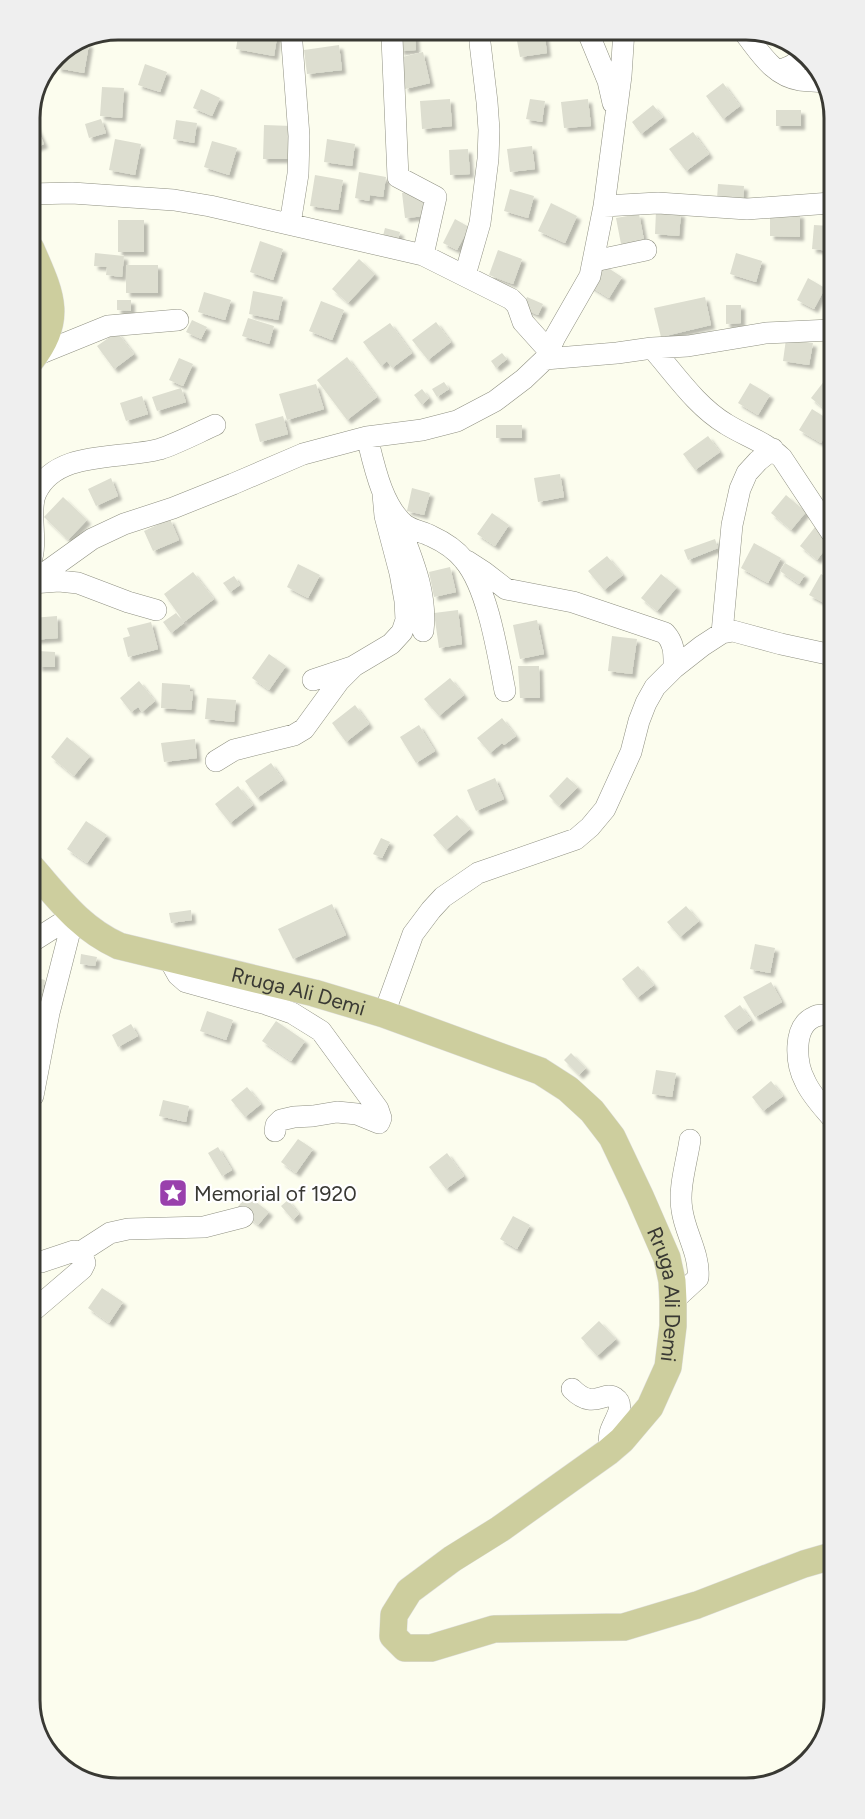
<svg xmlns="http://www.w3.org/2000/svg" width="865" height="1819" font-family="Figtree,sans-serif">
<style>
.building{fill:#ddded0;filter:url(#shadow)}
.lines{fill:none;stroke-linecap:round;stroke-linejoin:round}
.minor-casing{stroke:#8f9082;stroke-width:22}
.major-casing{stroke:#dfdfde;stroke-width:28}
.minor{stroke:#fff;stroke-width:21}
.major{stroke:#cdce9e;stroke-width:27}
.labels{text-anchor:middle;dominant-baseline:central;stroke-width:4.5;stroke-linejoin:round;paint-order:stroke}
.street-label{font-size:21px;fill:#393933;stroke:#fff}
.poi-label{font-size:21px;fill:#393933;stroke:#fff;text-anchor:start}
.rim{fill:none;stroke:#393933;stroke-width:3}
</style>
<defs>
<filter id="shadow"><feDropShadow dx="4" dy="4" stdDeviation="1.5" flood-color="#0004"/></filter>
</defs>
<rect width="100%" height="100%" fill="#fcfdee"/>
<path class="building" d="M239,30L278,31L274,56L236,49Z
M515,30H544L547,53L520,57Z
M415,34L416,50L400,51L399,35Z
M86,43L89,44L84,73L57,68L60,54Z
M339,45L342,70L307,74L304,50Z
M423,52L430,83L405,89L398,58Z
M145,64L167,72L160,92L138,85Z
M723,83L740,106L723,119L706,96Z
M102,87L124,88L122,118L100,116Z
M201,89L220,98L212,116L193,108Z
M450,99L452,126L422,129L420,101Z
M530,99L545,101L542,122L526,119Z
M588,99L591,126L564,128L561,102Z
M653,105L663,117L641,134L632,122Z
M776,110H801V126H776Z
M30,113L44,144L30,150Z
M101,119L106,133L89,138L85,124Z
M176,120L197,123L194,143L173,139Z
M264,125L292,126L291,159H263Z
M693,132L709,154L686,171L669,149Z
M115,139L141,144L135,175L109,170Z
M327,139L355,144L352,166L324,162Z
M212,141L237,148L229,175L204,167Z
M532,146L535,169L510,172L507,149Z
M468,149L470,174L450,175L449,150Z
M359,172L386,177L383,197L370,195L369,201L355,198Z
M315,175L343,180L338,210L310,206Z
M718,184L744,186L743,202L717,199Z
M510,189L534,196L528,218L504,211Z
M423,190L426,216L405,218L402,193Z
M551,203L577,216L565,243L538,231Z
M656,211L681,213L679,236L655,234Z
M639,214L644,240L621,244L616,218Z
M770,214H800V237L770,236Z
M455,219L469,227L457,250L443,243Z
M118,220H144V252H118Z
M814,225L831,226V251L812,249Z
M385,228L400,232L398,240L383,236Z
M260,241L283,249L273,280L250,272Z
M498,250L522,259L513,284L489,275Z
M95,253L124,256L122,277L106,275L107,267L94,266Z
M736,253L762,261L756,282L730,274Z
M359,259L375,274L348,303L332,289Z
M602,264L622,277L609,298L588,285Z
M126,265H158V293H126Z
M808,278L825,288L814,309L797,300Z
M253,291L283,297L278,320L249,314Z
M204,292L231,300L225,320L198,312Z
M527,297L543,304L538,315L522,308Z
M705,297L711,325L661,337L654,308Z
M117,300H131V311L117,310Z
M321,301L344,310L332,340L309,331Z
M726,305H741V323L726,324Z
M248,318L274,326L269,344L242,336Z
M192,320L207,327L201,339L186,332Z
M436,322L451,342L428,360L412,340Z
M390,323L412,353L392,368L387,361L381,366L363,342Z
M117,332L134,354L114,369L97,346Z
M786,339L813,343L809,365L783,361Z
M502,353L507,359L496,368L491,361Z
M347,357L377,397L347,420L317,380Z
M179,358L193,364L183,386L169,380Z
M825,380L831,385V407L827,411L811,398Z
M444,382L449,389L437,397L432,389Z
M750,383L770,395L758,415L738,403Z
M316,384L324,409L287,420L279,394Z
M181,388L186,402L157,411L152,397Z
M422,389L429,398L422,405L414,395Z
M142,396L148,414L126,421L120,403Z
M812,409L831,421V426L821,443L799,430Z
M283,416L288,434L260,442L255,424Z
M496,425H522V438H496Z
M708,436L720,452L695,470L683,454Z
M560,474L564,497L538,502L534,478Z
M111,478L118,496L96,506L88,489Z
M412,488L430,493L424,515L407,511Z
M786,495L806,512L791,530L771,513Z
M63,497L87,520L68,540L44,517Z
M492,513L509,525L495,546L477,534Z
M170,519L179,540L153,551L144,531Z
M815,527L832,540L817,560L800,546Z
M715,539L718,548L688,560L684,550Z
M754,543L781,558L768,583L741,568Z
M607,556L623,575L604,590L588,571Z
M785,563L805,575L799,584L780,571Z
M298,564L320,575L308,598L287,587Z
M450,567L456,592L434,597L429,572Z
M193,572L214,599L184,622L164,594Z
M661,574L677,587L657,611L641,598Z
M821,574L832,580V607L809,595Z
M234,576L240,585L230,592L223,583Z
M458,610L462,644L439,648L434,613Z
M176,613L184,623L171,633L163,622Z
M57,616L58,638L32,640V618Z
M537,620L544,654L520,659L513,625Z
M151,622L158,649L128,657L123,638L130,636L127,628Z
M612,636L637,639L632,674L608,671Z
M38,651L55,652V667H38Z
M269,654L286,666L269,690L252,678Z
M518,666H539L540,698H520Z
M450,678L464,695L439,716L424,699Z
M139,681L155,701L142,712L138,707L131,712L120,698Z
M162,683L190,685V691L193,692L191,710L161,708Z
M207,698L236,700L234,722L205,719Z
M355,705L369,724L346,742L332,723Z
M502,718L516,736L504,745L502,743L490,753L477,738Z
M419,725L435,751L416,763L400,737Z
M67,737L90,756L74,776L51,757Z
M195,739L197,758L164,762L161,743Z
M271,763L283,780L257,798L245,781Z
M567,777L578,787L559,806L549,796Z
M495,778L504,799L476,811L467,790Z
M238,786L253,805L230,823L215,804Z
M457,815L470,829L446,850L433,835Z
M86,821L107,835L87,863L67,849Z
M381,838L390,842L382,858L373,854Z
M332,904L346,935L293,959L278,929Z
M686,906L699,921L680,937L667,922Z
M191,910L192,920L171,923L169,913Z
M755,944L775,948L770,973L750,969Z
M81,954L97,957L95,966L80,964Z
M638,966L654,985L637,998L622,979Z
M33,977L45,980L39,1009L33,1007Z
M771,982L782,1002L755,1017L743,997Z
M740,1005L751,1020L735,1031L724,1016Z
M207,1011L233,1020L226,1040L200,1031Z
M276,1021L305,1041L291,1061L262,1041Z
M131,1024L138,1036L118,1047L112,1035Z
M571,1053L586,1068L579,1075L564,1060Z
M656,1070L676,1073L672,1097L652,1094Z
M771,1081L783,1096L763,1111L752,1097Z
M247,1087L261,1104L245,1117L231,1100Z
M163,1100L189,1106L186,1122L159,1116Z
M298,1139L313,1149L296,1173L281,1162Z
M218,1147L232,1170L222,1176L208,1153Z
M447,1153L464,1176L446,1189L429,1167Z
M247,1195L269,1212L258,1225L237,1208Z
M288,1200L299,1214L293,1220L281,1206Z
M513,1216L530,1225L517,1249L500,1239Z
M102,1288L123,1302L109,1323L88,1308Z
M599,1321L616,1339L597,1356L581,1338Z"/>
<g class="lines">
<g class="minor-casing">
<path id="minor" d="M394,30L392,38L398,177L436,197L423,255
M587,30L608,81L613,103
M742,30C759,50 772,76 800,80C808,81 816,81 824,82
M779,71L791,66L806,56
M30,194L72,193L174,200L210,206L423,255L511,299L517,305L523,322L549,351
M604,206L658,203L747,209L831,203
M290,224L298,174L299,136L291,30
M594,261L646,250
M465,275L480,223L488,159L489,130L487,102L480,43
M652,348C675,374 696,406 726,424C745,436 766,442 782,458L831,532
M34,356L108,326L178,320
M545,359L617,353L652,348L688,346L766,333L831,330
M367,437C374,465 382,506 405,525C412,530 423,532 431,536C442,541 456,550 464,560C488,588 498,655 505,691
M403,535C415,566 427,597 423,631
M31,561C38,541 28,509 36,493C56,449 121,460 160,449C178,443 197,433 215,425
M467,561L484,572L506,589L573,602L665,633C675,644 674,654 674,668
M32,582L92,539L124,524L173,508L233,484L303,454L367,437L422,430L457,421L495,401L524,379L545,359L555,337L590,276L604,206L621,76L624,30
M32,583L59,581L78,583L128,602L156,610
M722,633L732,525L740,489L747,473L758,461L773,449
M313,680L352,667
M216,761L234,750L294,735L304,729L339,681L354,666L391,644L402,632L406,620L405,601L400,573L385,516L383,494
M33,941L74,915
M169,959L178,975L186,982L266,1004L292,1013L321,1031L378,1109L381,1118L379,1123L357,1114L337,1112L313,1116L294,1117L281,1120L276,1125L275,1131
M384,1014L413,934L431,910L443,897L478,873L576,839L590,827L605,809L631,752L639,721L646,703L655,687L674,668L702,646L722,633L733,631L781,644L832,655
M833,1016C827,1015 819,1014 814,1017C792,1027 796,1064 805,1081C811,1095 823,1107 833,1119
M33,1096L49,1013L74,915
M79,1253L110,1233L128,1229L204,1227L243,1217
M33,1262H41L74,1251L83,1257L85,1263L82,1269L34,1310
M673,1301L698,1278C700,1254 685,1233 682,1210C678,1189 687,1161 690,1140
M572,1389C594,1411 604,1390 615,1398C627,1406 612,1423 610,1433C609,1439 609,1445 608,1452"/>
</g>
<g class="major-casing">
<g id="major">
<path d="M31,249C50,293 64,318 31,360"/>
<path id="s1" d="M32,868C60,900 80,928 119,946L314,993L384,1014L540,1071L568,1089L592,1111L612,1137L640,1196L667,1258L672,1281L673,1301V1326L668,1367L650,1407L622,1440L608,1452L500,1529L452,1559L409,1591L394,1615L393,1636L405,1648H431L494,1629L624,1627L697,1605L804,1564L835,1555"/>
</g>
</g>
<use href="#minor" class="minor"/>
<use href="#major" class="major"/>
</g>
<defs>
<g id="sight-square" transform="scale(1.5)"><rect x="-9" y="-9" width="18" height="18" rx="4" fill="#9940ac" stroke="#fff"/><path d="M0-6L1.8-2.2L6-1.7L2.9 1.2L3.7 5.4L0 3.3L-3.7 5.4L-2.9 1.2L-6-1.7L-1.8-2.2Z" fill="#fff"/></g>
</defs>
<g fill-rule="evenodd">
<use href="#sight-square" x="173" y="1193"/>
</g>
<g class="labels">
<g class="street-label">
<text stroke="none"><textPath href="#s1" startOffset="303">Rruga Ali Demi</textPath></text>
<text stroke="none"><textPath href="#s1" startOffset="825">Rruga Ali Demi</textPath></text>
</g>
<g class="poi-label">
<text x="194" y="1193">Memorial of 1920</text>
</g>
</g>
<path d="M0 0H865V1819H0ZM118 40H746A78 78 0 0 1 824 118V1700A78 78 0 0 1 746 1778H118A78 78 0 0 1 40 1700V118A78 78 0 0 1 118 40Z" fill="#efefef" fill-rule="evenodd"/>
<path class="rim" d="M118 40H746A78 78 0 0 1 824 118V1700A78 78 0 0 1 746 1778H118A78 78 0 0 1 40 1700V118A78 78 0 0 1 118 40Z"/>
</svg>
